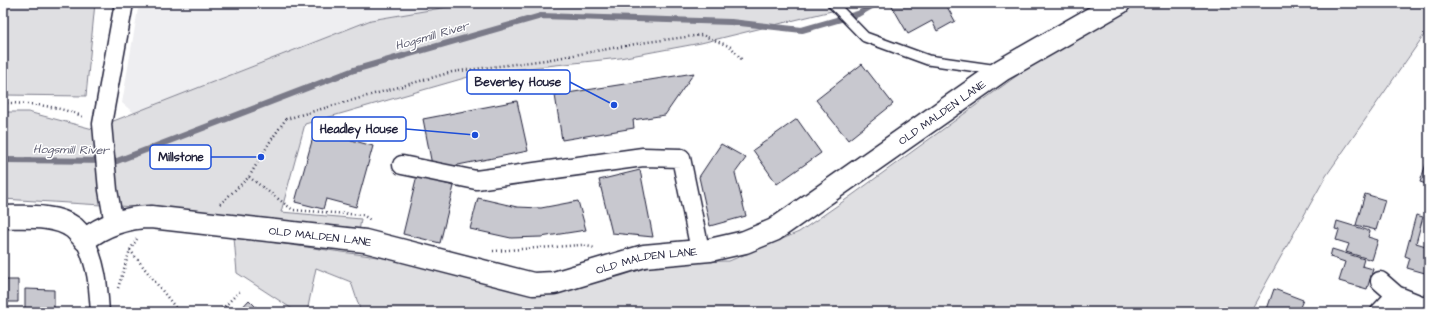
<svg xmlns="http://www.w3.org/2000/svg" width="1432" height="315" font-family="'Architects Daughter',sans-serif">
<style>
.built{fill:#eeeef1}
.green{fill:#dfdfe2;stroke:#80808e}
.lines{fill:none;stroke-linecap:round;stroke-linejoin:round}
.stream{stroke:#7a7a88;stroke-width:6}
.building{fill:#c8c8cf;stroke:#22223b}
.lane-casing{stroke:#22223b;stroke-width:12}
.street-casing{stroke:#22223b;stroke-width:21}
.secondary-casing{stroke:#22223b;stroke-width:25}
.path{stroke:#22223b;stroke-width:2.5;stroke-dasharray:1 3;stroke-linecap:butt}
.lane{stroke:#fff;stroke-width:9}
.street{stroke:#fff;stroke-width:18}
.secondary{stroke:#fff;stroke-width:22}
.labels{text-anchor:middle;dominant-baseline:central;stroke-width:3;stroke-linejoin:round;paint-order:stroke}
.street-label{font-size:11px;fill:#22223b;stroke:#fff}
.water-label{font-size:12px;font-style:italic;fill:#5c5c6f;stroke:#fff}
.leader{fill:none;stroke:#1d4ed8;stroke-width:1.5}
.callout-dot{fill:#1d4ed8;stroke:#fff;stroke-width:1.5}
.callout{fill:#fff;stroke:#1d4ed8;stroke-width:1.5}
.callout-label{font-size:12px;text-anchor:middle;font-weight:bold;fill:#22223b}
</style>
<rect width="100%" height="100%" fill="#fff"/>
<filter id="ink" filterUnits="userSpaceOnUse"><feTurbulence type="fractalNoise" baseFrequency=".025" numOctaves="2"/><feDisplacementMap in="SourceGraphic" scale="8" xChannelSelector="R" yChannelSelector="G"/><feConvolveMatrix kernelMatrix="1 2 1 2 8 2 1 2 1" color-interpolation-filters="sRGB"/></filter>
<g filter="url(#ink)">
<path class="built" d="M139,3H471L371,20L134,113L122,103Z"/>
<path class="green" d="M3,3H95L86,96L3,95Z
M471,3H856V5L701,43L620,58L482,73L305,124L281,212L361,219L359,232L200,211L3,199V112H28L93,129L371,20Z
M1132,3H1429V28L1326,176L1250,312H361L351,282L316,268L307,312H297L237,273L234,237L392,259L556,292L621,276L663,262L729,261L799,232L851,196L1077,32Z"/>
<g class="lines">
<path class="stream" d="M3,160L117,161L354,70L541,16L731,22L802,30L858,14L877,3"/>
</g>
<path class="building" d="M896,3H945L955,21L937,31L932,21L908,34L892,6Z
M862,64L893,104L848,140L816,100Z
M694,73L665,115L633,120L634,128L562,140L555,95Z
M517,101L528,151L433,170L423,119Z
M797,119L821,153L777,184L753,150Z
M315,130L373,146L356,207L326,199L323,209L295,202Z
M721,144L746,158L735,173L746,216L710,226L699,177Z
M1426,164L1429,165V185L1420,182Z
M640,170L653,237L612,233L599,180Z
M417,176L454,186L440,243L403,234Z
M1365,194L1385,200L1376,230L1356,225Z
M478,198L517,207L541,208L578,201L586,230L541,237L511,238L470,229Z
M1416,215L1423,217L1416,243L1429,247V258L1425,273L1407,268L1410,258L1405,256Z
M1337,221L1370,231L1368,237L1378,240L1372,260L1346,252L1349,244L1336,240L1339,230L1335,229Z
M1332,249L1364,259L1362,266L1373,269L1367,289L1339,281L1345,262L1330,257Z
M3,280H18V302H3Z
M25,289L54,290V312H25Z
M1274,289L1303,300L1298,312H1266Z
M249,300L261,312H238Z"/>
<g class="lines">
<g class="lane-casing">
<path id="lane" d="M832,3L865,37L928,60L998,70"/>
</g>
<g class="street-casing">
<path id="street" d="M402,165L476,180L643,157L681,158L700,250
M114,224L108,190L102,124L124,3
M85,240C97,267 98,283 100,312
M1380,281L1396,295L1421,305L1429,306
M1380,312L1396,295"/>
</g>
<g class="secondary-casing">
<g id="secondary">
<path id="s1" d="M3,217C25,217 56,214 74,228C78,232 82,236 85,240C103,225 128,217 151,217L365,241L533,284L554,283L644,256L710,250L745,242L774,230L1002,70L1119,3"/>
</g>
</g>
<path class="path" d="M3,103C30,103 59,106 84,117
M249,177L293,210L363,215L370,220
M220,204L249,177L271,140L286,119L452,72L546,60L647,42L702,35L731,47L743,61
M130,250L179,312
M493,251L582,245L595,248
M118,288L130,250L137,239
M219,312L241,290"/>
<use href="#lane" class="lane"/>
<use href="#street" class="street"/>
<use href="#secondary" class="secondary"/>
</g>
</g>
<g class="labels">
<g class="street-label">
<text stroke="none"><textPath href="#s1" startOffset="1003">OLD MALDEN LANE</textPath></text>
<text stroke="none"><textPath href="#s1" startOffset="331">OLD MALDEN LANE</textPath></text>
<text stroke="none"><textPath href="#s1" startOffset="666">OLD MALDEN LANE</textPath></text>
</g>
<g class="water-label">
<text transform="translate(432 36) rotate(-16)">Hogsmill River</text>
<text transform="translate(71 150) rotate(1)">Hogsmill River</text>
</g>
</g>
<path class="leader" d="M614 105L570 82M475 135L406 129M261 157L211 157"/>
<g class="callout-dot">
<circle cx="614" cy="105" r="4"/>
<circle cx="475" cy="135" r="4"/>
<circle cx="261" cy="157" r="4"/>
</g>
<g class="callout">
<rect x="467" y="70" width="103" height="24" rx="4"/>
<rect x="312" y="117" width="94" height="24" rx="4"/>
<rect x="150" y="145" width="61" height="24" rx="4"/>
</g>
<g class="callout-label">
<text x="518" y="86">Beverley House</text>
<text x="359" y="133">Headley House</text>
<text x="181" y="161">Millstone</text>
</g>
<rect width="1432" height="315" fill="none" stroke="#fff" stroke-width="16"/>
<rect x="8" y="8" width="1416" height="299" fill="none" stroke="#22223b" stroke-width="1.5" filter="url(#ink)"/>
</svg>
